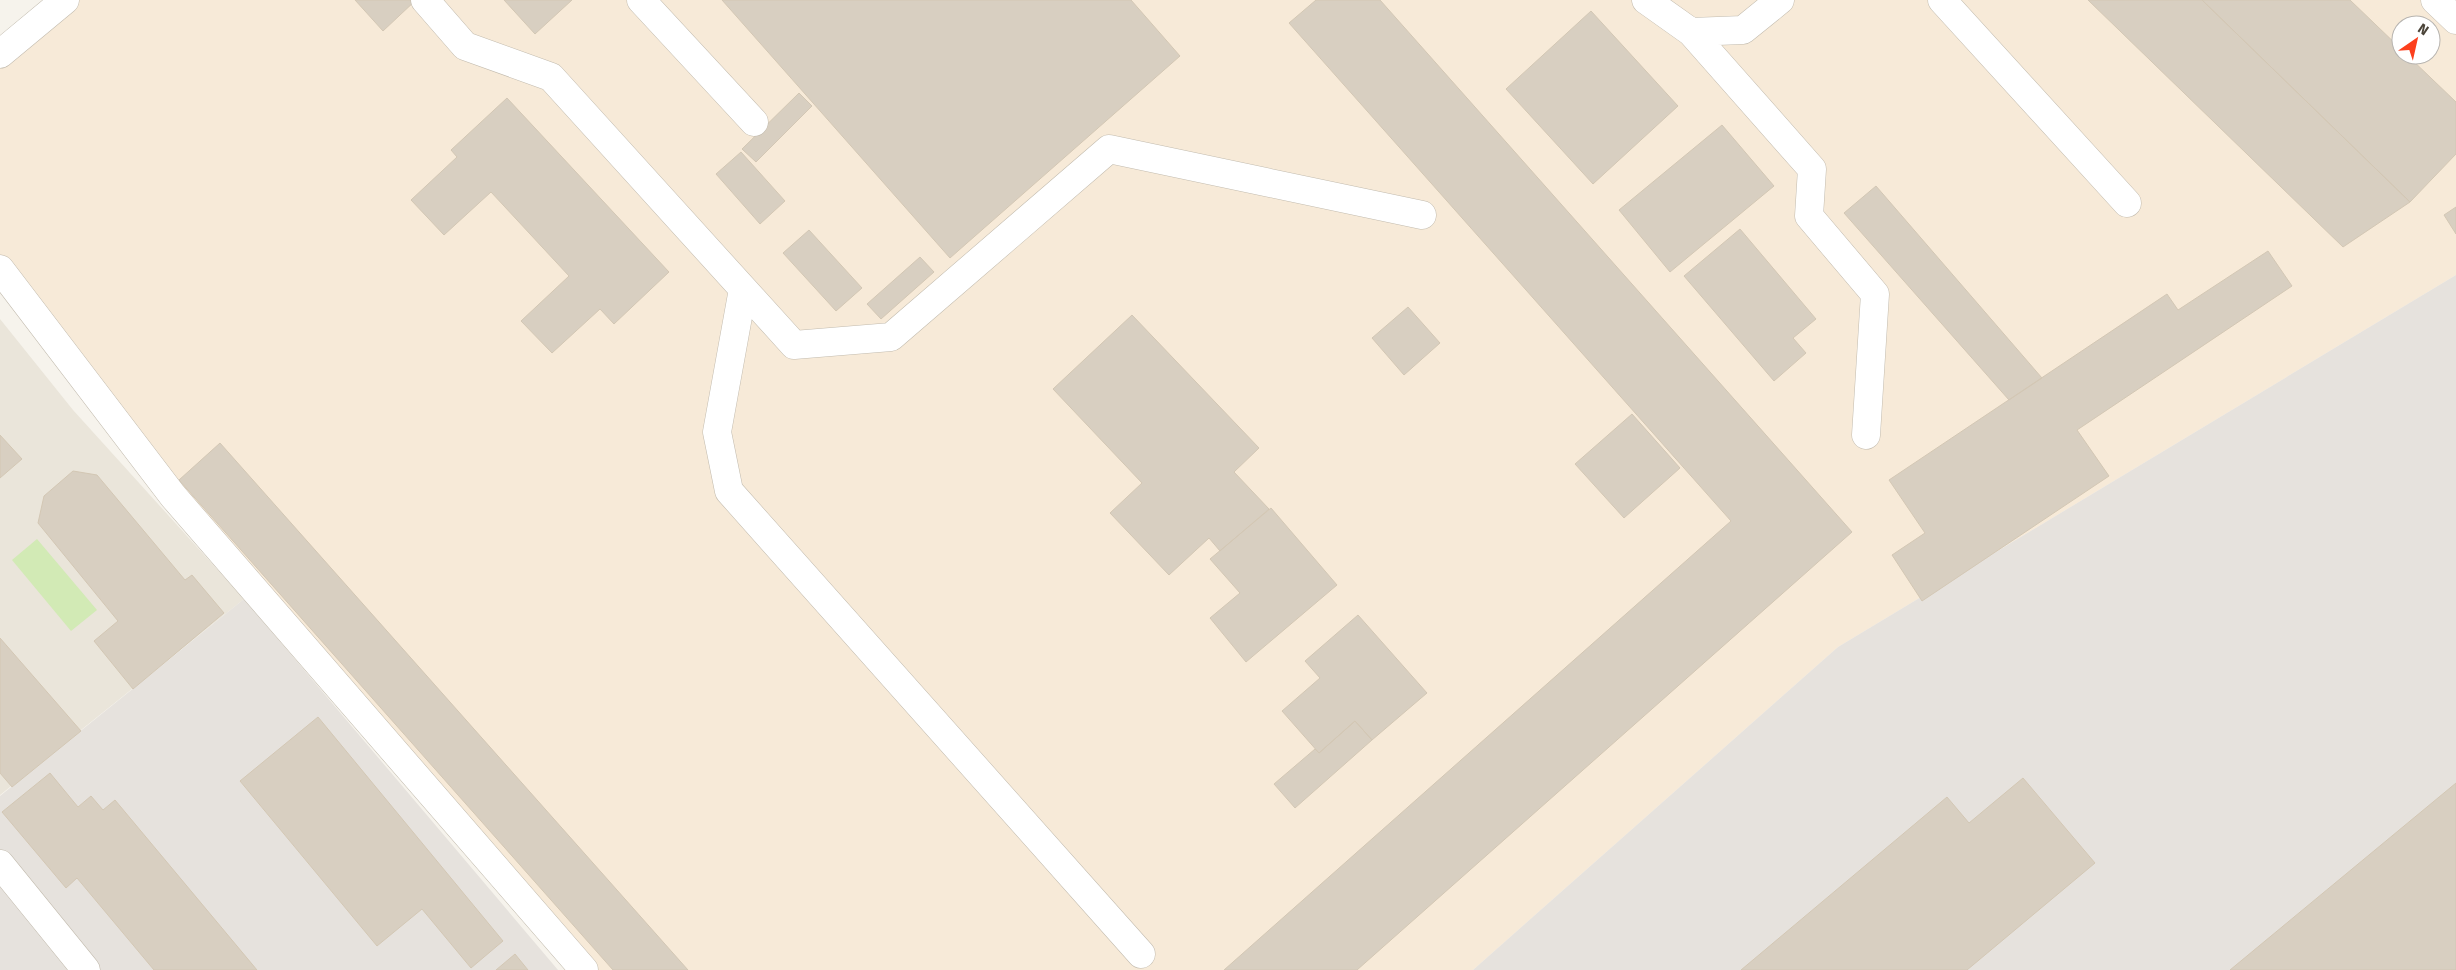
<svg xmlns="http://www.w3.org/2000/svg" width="2456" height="970" font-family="'Fira Sans',sans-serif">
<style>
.residential{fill:#eae5da}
.commercial{fill:#f7ead8;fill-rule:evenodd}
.industrial{fill:#e6e2dd}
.green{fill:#d2eab5}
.building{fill:#d8cfc1;stroke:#d3c7b4}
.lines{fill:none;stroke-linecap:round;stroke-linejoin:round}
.minor-casing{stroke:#c2bbae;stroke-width:29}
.minor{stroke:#fff;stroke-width:28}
</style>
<rect width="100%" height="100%" fill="#f6f3ec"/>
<path class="residential" d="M0,319L73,410L244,599L0,795Z"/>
<path class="commercial" d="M65,0H2456V275L1838,647L1473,970H598L173,496L0,269V54ZM2401,25H2431V55H2401Z"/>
<path class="industrial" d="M2456,275V970H1473L1838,647Z
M244,599L558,970H0V796Z"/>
<path class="green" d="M37,539L97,610L71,631L12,560Z"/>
<path class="building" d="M355,0H416L383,31Z
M504,0H572L535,34Z
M722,0H1131L1180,56L950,258Z
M1316,0H1380L1852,532L1357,970H1224L1731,521L1289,23Z
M2088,0H2202L2410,202L2343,247Z
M2202,0H2350L2401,49V55H2407L2456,102V154L2410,202Z
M1591,11L1678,106L1593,184L1506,89Z
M799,93L812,106L756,162L742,149Z
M507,98L669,272L614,324L600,309L552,353L521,321L569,276L491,192L444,235L411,200L457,157L451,150Z
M1722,125L1774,186L1670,272L1619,210Z
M741,152L785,201L760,224L716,174Z
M1876,186L2042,378L2009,400L1844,213Z
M2456,207V234L2444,215Z
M1740,229L1816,319L1793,338L1806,353L1774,381L1684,276Z
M809,230L862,288L836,311L783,253Z
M2268,251L2292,286L2077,430L2109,476L1922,601L1892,555L1925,533L1889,480L2167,294L2178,310Z
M920,257L934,272L881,319L867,304Z
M1408,307L1440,343L1404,375L1372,338Z
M1132,315L1259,448L1234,472L1269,509L1220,551L1209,538L1169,575L1110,513L1142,483L1053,389Z
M1632,414L1680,468L1624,518L1575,464Z
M0,435L22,459L0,478Z
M220,443L688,970H613L179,480Z
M73,471L97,475L185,580L192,575L224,613L133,689L94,641L118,621L38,523L44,496Z
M1271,508L1337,585L1246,662L1210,618L1240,593L1210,559Z
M1358,615L1427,693L1372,740L1355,721L1319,753L1282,711L1320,678L1305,661Z
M0,638L81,731L12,787L0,773Z
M318,717L503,941L471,968L422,909L377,946L240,781Z
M1355,721L1372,740L1295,808L1274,784L1315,749L1319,753Z
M50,773L78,807L91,796L103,810L115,800L257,970H154L77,878L66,888L2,812Z
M2023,778L2095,863L1967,970H1741L1947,797L1969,823Z
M2456,783V970H2230Z
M515,954L528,970H496Z"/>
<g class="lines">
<g class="minor-casing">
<path id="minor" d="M425,0L465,46L551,77L794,345L891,337L1109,149L1422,215
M641,0L754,122
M1646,0L1691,32L1743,30L1780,0
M1942,0L2127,203
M2435,0L2456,20
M1691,32L1812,169L1809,216L1875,294L1866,435
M0,54L65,0
M0,269L173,496L584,970
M743,289L717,432L729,491L1141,954
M0,864L86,970"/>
</g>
<use href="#minor" class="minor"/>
</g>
<g transform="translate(2416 40) rotate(34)"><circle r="24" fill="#ffffff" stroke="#b7b4b0"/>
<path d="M0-4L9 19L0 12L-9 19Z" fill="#fc3f1d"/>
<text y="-8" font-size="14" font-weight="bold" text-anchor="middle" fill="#4b4439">N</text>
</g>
</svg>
